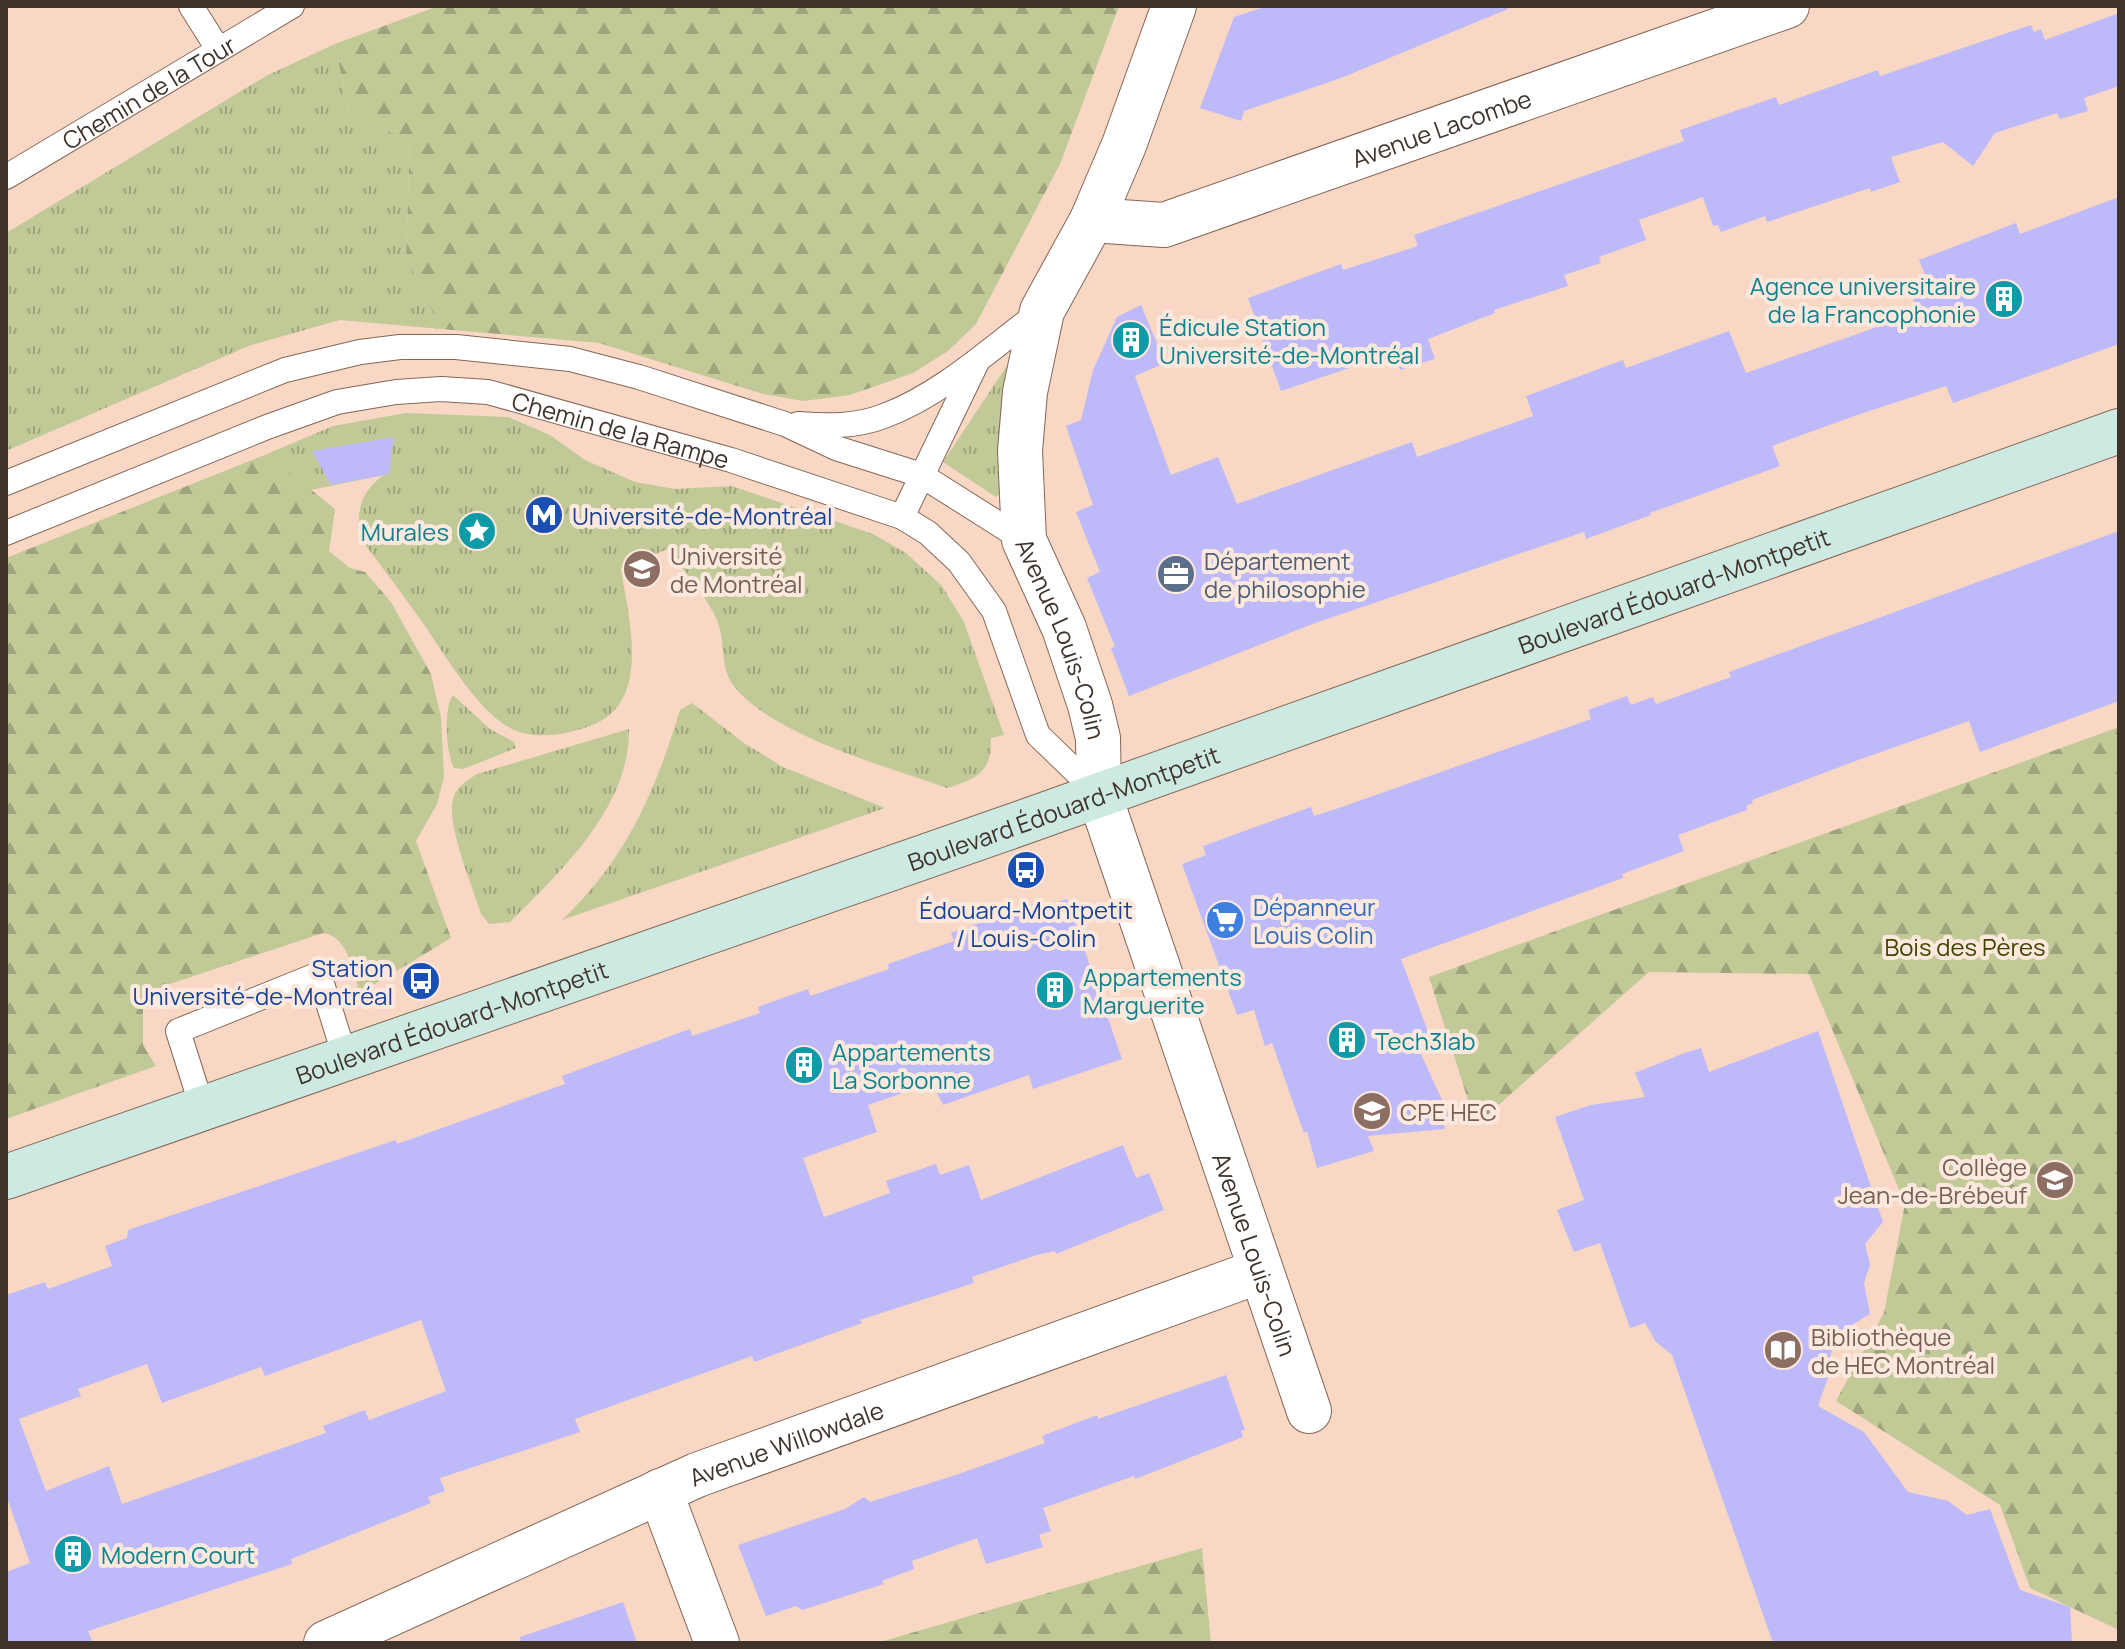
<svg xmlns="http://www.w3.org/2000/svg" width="2125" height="1649" font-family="Manrope,sans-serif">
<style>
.grass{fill:url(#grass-tufts)}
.forest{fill:url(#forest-firs)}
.building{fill:#bebaf9;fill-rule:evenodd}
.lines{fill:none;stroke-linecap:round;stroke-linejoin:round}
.lane-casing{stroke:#846757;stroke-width:26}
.street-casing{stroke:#846757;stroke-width:46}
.secondary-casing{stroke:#846757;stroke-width:46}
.lane{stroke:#fff;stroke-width:24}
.street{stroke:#fff;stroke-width:44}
.secondary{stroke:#cdeae2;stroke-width:44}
.labels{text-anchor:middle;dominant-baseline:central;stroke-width:8;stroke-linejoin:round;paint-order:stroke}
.street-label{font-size:24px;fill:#3f322b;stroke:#fce8dd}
.culture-label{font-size:24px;fill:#0d838f;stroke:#fce8dd;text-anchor:start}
.transit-label{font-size:24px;fill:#164399;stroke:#fce8dd;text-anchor:start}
.education-label{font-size:24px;fill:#785e54;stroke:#fce8dd;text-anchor:start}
.service-label{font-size:24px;fill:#4e5e75;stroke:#fce8dd;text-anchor:start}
.shop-label{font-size:24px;fill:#366cbe;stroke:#fce8dd;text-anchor:start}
.park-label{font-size:24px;fill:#3e4400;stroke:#fce8dd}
</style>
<defs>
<pattern id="grass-tufts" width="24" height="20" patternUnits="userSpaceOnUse" patternTransform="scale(2)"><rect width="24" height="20" fill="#c1c997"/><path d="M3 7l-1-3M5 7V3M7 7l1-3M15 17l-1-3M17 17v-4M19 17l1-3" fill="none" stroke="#9ea47b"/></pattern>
<pattern id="forest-firs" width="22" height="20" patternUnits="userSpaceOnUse" patternTransform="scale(2)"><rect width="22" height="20" fill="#c1c997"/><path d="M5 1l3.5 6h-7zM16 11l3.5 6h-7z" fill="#9ea47b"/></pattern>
</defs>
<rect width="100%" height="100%" fill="#f9d7c5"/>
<path class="grass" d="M335,44L349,115L410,140L406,257L441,329L340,320L251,345L6,451V233L266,76Z
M1010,361L1003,492L996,497L943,462Z
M406,413L508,417L550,435L585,460L635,482L675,489L732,486L873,534L906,553L942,586L964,622L1004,735L991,738C992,772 977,779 947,788C888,767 771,735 733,685C719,665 726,641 717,620C707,596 683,571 668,549L621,568C628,617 652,699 595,724C571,734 537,741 512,729C475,710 442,649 418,616C400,591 382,567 363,542C353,516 361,490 384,475L311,490L267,454L333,426Z
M453,695L490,729L514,742L516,748L463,769L454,768C446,754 443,709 453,695Z
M692,703L744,743L783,767L885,808L562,920C627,858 654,794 680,710Z
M629,729C630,807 562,870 510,922L489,924L481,914C473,886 444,822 454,796C458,786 468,780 477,774Z"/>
<path class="forest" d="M438,6H1119L1060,164L976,324L948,351L913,373L850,395L803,401L763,394L599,343L441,329L406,257L410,140L349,115L335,44Z
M267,454L335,509L329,551L350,568L365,572L391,602L431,674L441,717L444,777L437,804L416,841L451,938L360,993C353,972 349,937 323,933L143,993V1045L156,1066L6,1119V558Z
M2119,727V1630L2030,1588L2000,1505L1836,1401L1884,1313L1905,1204L1809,974L1649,972L1476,1125L1429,977Z
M1202,1548L1211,1643H877Z"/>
<path class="building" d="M1267,6H1507L1508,9L1341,78L1244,111L1241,121L1200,108L1234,17Z
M2119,13V86L2084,98L2088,111L2060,119L2057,113L1995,133L1973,166L1943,142L1891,157L1900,182L1871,192L1870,188L1767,222L1765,216L1721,232L1718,225L1713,226L1703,197L1639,220L1646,240L1599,257L1601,263L1564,275L1568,286L1494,310L1495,313L1428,339L1435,359L1400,370L1394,353L1281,391L1248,298L1341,264L1343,270L1418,246L1414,235L1684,141L1680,130L1776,97L1779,105L1878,70L1880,76L2031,25L2034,32L2041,29L2045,40Z
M2119,197V344L1953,403L1946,386L1857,415L1772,446L1780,466L1650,513L1651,515L1586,539L1584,532L1315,623L1129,696L1111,648L1115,647L1087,578L1100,572L1076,512L1093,505L1066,426L1081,420L1093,370L1117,317L1141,305L1165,363L1135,376L1171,475L1218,457L1237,504L1412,442L1417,457L1533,416L1526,396L1623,360L1626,368L1729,331L1746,373L1917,313L1909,285L1927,279L1919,260L2016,223L2020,234Z
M394,437L389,474L331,485L312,451Z
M2119,531V701L1980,752L1969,721L1861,759L1752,800L1753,803L1746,806L1747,810L1678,835L1684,851L1622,874L1623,878L1401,959L1433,1045L1419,1050L1450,1117L1443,1119L1445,1129L1368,1136L1374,1151L1317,1168L1307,1131L1304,1133L1272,1043L1265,1046L1254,1010L1237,1015L1182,864L1206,855L1203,846L1311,807L1314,816L1339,808L1591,719L1588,710L1627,696L1631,705L1653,697L1656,704L1731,677L1729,672Z
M1067,899L1122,1059L1033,1089L1029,1075L943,1105L932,1083L868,1105L877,1132L803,1158L824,1217L890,1193L886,1181L936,1164L940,1175L969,1165L981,1200L1123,1145L1136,1178L1149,1173L1164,1210L1056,1254L1055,1251L1037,1255L972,1277L974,1283L860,1320L862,1323L754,1362L752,1356L575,1419L580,1432L440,1478L445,1491L428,1497L431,1503L291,1559L292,1564L88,1631L93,1643H6V1572L30,1563L6,1495V1295L45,1282L48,1289L112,1266L105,1246L127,1238L128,1230L396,1140L397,1144L565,1084L562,1076L643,1046L690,1029L692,1036L760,1013L758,1007L808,989L810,996L889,969L888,964L954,941L951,933L1042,901L1043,907ZM421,1320L446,1391L369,1420L365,1410L323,1426L326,1433L122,1504L109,1466L46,1491L19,1419L81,1396L78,1389L147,1364L162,1403L261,1367L265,1376Z
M1818,1031L1883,1222L1865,1244L1870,1265L1864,1283L1870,1314L1837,1334L1830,1357V1372L1818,1406L1864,1432L1908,1492L1948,1501L1967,1515L1990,1509L2020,1590L2070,1607L2072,1643H1773L1672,1355L1656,1342L1645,1323L1630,1328L1600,1243L1574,1252L1557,1210L1584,1200L1555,1117L1591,1105L1645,1097L1635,1073L1682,1054L1701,1048L1709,1072Z
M1226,1375L1245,1430L1241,1431L1243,1437L1135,1479L1134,1476L1043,1508L1051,1531L1039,1535L1043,1547L986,1564L977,1538L912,1561L914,1569L882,1581L884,1584L802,1610L796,1606L766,1616L738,1545L845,1509L864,1497L870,1502L956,1475L1045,1443L1042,1436L1097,1415L1098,1419Z
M623,1602L637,1643H521L520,1637Z"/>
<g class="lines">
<g class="lane-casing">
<g id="lane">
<path d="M191,6L218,49"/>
<path id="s1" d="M6,177L292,6"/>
<path d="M798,424C827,426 856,427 884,416C941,395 991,348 1040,312"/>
<path d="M6,483L285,370L360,352L400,347H456L570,359L639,377L785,424L836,448L921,475L1024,540"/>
<path d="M902,517L977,362"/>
<path id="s2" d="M6,533L267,427L337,402L396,392L441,389L488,392L731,460L902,517L928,533L959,562L994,611L1038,735L1099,794"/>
<path d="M202,1107L178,1031L319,974L345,1057"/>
</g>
</g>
<g class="street-casing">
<g id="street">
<path id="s3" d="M1174,6L1124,145L1092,220L1042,311L1025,392L1020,451L1024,540L1064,628L1090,705L1098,738L1099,794L1309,1411"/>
<path id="s4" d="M1092,220L1164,225L1787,6"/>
<path d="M660,1491L717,1643"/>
<path id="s5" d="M326,1643L697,1475L1260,1271"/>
</g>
</g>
<g class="secondary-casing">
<g id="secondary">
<path id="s6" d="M6,1177L1024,822L2119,431"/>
</g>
</g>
<use href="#lane" class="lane"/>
<use href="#street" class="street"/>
<use href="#secondary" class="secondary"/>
</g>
<defs>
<g id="building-disc" transform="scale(2)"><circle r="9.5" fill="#0f9aa8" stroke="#fce8dd"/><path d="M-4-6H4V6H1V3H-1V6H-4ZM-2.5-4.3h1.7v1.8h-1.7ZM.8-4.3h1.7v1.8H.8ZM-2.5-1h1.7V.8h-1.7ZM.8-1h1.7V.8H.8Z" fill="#fff"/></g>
<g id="metro-disc" transform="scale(2)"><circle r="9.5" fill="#1a4fb4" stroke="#fce8dd"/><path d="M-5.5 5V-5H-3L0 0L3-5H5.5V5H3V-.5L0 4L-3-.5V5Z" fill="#fff"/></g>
<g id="sight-disc" transform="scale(2)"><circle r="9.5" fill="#0f9aa8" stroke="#fce8dd"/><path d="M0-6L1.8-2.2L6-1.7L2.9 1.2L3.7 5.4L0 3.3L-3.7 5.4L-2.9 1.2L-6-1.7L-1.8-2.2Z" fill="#fff"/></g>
<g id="university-disc" transform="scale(2)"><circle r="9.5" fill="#8d6e63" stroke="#fce8dd"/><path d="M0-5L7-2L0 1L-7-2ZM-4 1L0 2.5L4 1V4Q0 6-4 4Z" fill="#fff"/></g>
<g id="office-disc" transform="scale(2)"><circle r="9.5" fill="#5c6f8a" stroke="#fce8dd"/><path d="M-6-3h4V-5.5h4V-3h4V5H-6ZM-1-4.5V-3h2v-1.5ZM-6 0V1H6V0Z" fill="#fff"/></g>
<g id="bus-disc" transform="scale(2)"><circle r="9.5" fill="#1a4fb4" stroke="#fce8dd"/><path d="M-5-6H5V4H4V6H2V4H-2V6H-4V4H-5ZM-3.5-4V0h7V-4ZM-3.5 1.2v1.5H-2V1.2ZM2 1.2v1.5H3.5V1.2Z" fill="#fff"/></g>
<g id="supermarket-disc" transform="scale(2)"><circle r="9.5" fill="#3f7fe0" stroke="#fce8dd"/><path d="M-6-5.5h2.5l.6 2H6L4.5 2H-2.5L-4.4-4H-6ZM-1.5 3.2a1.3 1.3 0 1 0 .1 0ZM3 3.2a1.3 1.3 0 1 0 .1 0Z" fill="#fff"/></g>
<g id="school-disc" transform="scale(2)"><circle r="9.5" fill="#8d6e63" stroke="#fce8dd"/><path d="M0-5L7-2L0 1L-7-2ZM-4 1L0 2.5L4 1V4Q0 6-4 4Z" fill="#fff"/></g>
<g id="library-disc" transform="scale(2)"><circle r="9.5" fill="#8d6e63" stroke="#fce8dd"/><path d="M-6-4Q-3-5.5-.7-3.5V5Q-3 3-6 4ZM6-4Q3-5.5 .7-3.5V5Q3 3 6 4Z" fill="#fff"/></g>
</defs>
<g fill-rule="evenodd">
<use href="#building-disc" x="2004" y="299"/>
<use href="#building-disc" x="1131" y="340"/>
<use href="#metro-disc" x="544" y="515"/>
<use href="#sight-disc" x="477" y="531"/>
<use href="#university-disc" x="642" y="569"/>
<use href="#office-disc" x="1176" y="574"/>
<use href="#bus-disc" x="1026" y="870"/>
<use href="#supermarket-disc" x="1225" y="920"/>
<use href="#bus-disc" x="421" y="981"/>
<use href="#building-disc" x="1055" y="990"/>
<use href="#building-disc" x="1347" y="1040"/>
<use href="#building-disc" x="804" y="1065"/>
<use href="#school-disc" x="1372" y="1111"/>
<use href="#school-disc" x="2055" y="1180"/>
<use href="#library-disc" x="1783" y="1350"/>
<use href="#building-disc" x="73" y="1554"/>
</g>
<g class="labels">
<g class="street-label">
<text stroke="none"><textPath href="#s1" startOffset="166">Chemin de la Tour</textPath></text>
<text stroke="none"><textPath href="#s4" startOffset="366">Avenue Lacombe</textPath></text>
<text stroke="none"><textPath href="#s2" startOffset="646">Chemin de la Rampe</textPath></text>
<text stroke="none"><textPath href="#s6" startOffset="1768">Boulevard Édouard-Montpetit</textPath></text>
<text stroke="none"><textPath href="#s3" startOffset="670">Avenue Louis-Colin</textPath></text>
<text stroke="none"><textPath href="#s6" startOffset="1120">Boulevard Édouard-Montpetit</textPath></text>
<text stroke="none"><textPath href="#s6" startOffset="472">Boulevard Édouard-Montpetit</textPath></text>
<text stroke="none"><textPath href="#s3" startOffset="1318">Avenue Louis-Colin</textPath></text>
<text stroke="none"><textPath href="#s5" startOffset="502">Avenue Willowdale</textPath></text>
</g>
<g class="culture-label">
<text x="1976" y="285" text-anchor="end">Agence universitaire<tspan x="1976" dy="28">de la Francophonie</tspan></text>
<text x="1159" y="326">Édicule Station<tspan x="1159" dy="28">Université-de-Montréal</tspan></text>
<text x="449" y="531" text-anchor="end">Murales</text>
<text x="1083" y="976">Appartements<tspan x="1083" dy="28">Marguerite</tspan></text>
<text x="1375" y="1040">Tech3lab</text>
<text x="832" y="1051">Appartements<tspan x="832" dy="28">La Sorbonne</tspan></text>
<text x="101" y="1554">Modern Court</text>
</g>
<g class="transit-label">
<text x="572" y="515">Université-de-Montréal</text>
<text x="1026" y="909" text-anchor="middle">Édouard-Montpetit<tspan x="1026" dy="28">/ Louis-Colin</tspan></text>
<text x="393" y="967" text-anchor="end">Station<tspan x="393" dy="28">Université-de-Montréal</tspan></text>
</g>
<g class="education-label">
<text x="670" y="555">Université<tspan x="670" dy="28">de Montréal</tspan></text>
<text x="1400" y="1111">CPE HEC</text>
<text x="2027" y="1166" text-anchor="end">Collège<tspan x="2027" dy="28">Jean-de-Brébeuf</tspan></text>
<text x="1811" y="1336">Bibliothèque<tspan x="1811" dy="28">de HEC Montréal</tspan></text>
</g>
<g class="service-label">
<text x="1204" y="560">Département<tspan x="1204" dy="28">de philosophie</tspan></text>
</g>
<g class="shop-label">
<text x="1253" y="906">Dépanneur<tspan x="1253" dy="28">Louis Colin</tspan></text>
</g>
<g class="park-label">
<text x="1965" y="946">Bois des Pères</text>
</g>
</g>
<rect width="2125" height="1649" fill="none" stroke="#3f322b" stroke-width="16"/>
</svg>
